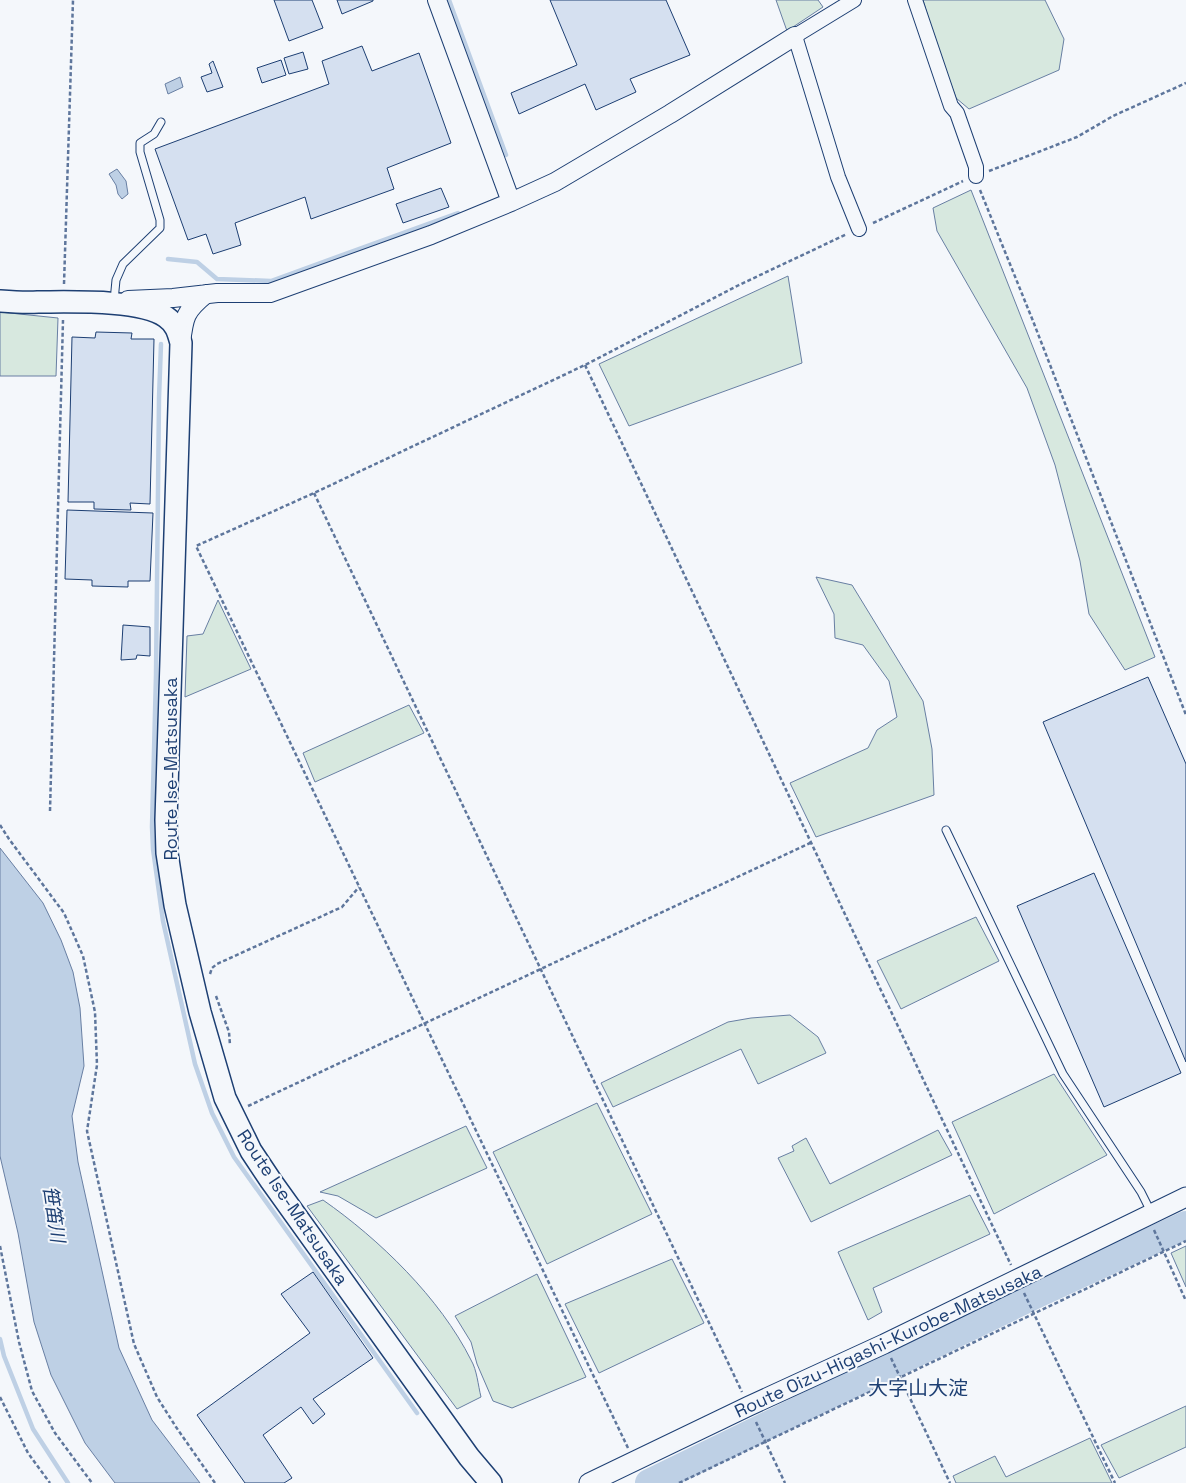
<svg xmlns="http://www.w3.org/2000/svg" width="1186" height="1483" font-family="'Space Grotesk','Noto Sans JP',sans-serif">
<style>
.green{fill:#d7e8df;stroke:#687fa3}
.water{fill:#bed0e5;stroke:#687fa3}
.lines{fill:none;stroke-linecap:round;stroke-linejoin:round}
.stream{stroke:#bed0e5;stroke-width:4.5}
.river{stroke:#bed0e5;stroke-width:28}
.building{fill:#d5e0f0;stroke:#1d3f73}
.service-casing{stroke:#1d3f73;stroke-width:9}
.minor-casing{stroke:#1d3f73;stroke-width:16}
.tertiary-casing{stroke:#1d3f73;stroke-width:20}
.secondary-casing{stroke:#1d3f73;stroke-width:21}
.primary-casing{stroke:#1d3f73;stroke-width:24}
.path{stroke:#5e769c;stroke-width:2.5;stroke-dasharray:4 2.5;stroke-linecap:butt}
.service{stroke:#f4f7fb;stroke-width:7}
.minor{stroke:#f4f7fb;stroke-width:14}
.tertiary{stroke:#f4f7fb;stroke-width:18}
.secondary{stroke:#f4f7fb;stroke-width:19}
.primary{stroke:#f4f7fb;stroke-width:21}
.labels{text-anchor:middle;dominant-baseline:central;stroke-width:4;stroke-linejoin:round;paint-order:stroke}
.street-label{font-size:18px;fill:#1d3f73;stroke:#f4f7fb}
.water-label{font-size:19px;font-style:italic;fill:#1d3f73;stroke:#f4f7fb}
.quarter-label{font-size:20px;fill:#1d3f73;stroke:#f4f7fb}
</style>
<rect width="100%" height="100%" fill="#f4f7fb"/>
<path class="green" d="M776,0H818L823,7L787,31Z
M923,0H1045L1064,39L1059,70L969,109L956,98L936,44Z
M971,190L1155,657L1125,670L1089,614L1080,561L1055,465L1027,388L937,231L933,208Z
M788,276L802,363L629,426L599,364Z
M0,312L58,318L56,376H0Z
M816,577L852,585L923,701L932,749L934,795L816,837L790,783L868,748L877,730L897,717L889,681L863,645L835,638L834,614Z
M218,600L251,669L185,697L187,636L203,634Z
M409,705L424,733L315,782L303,753Z
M976,917L999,961L901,1009L877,961Z
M790,1015L818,1037L826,1053L758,1084L741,1049L613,1107L601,1083L728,1022L751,1018Z
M1054,1074L1107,1155L994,1214L952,1122Z
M597,1103L652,1214L547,1264L493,1152Z
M466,1126L487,1168L376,1218L338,1196L320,1192Z
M938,1130L952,1155L811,1222L778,1158L794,1151L792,1146L806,1138L830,1184Z
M970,1195L990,1234L873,1288L882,1312L868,1320L838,1252Z
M323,1200C379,1239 440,1298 471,1360C477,1370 478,1385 481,1397L457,1409L307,1206Z
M1186,1246V1287L1171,1253Z
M672,1259L704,1323L599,1373L565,1304Z
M537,1274L586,1377L512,1408L493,1401L477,1364L471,1342L455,1316Z
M1186,1406V1447L1119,1478L1101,1445Z
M1090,1438L1112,1483H956L953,1476L995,1456L1006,1477Z"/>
<path class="water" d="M180,77L183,87L168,94L165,84Z
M117,169L126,181L128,194L122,199L118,194L116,185L109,174Z
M0,848L43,903L61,940L73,972L80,1008L84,1066L72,1116L78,1162L119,1348L152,1420L200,1483H115L85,1443L51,1375L34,1322L18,1233L0,1156Z"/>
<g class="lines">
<path class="stream" d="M449,0L506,155
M168,259L197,262L217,279L271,281L458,213
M161,344L159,398L156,675L152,827L153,849L163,921L195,1064L212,1113L234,1157L417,1413
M0,1339L4,1356L33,1429L68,1483"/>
<path class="river" d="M649,1483L1033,1296L1186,1225"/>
</g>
<path class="building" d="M274,0H312L323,28L289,41Z
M337,0H373V1L342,14Z
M550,0H666L690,55L630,79L636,92L596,110L585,84L519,114L511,93L577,65Z
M362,46L372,71L419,53L451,143L387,168L394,189L311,219L305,197L235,223L241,245L213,254L206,234L188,240L155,149L329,84L322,61Z
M303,52L308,69L289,74L284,58Z
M281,60L286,75L262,83L257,68Z
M213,61L223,87L207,92L201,77L212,73L209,64Z
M441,188L449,207L403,223L396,204Z
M96,332L132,333L131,339H154L150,504L130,503L131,510L94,509V502H68L72,337L95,338Z
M67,510L153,513L150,581H128V587L92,586V580L65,579Z
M123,625L150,627V656L137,655L136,659L121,660Z
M1148,677L1186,764V1062L1043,722Z
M1094,873L1181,1073L1104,1107L1017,906Z
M313,1272L373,1358L313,1399L325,1414L313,1424L301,1407L263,1435L292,1478L284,1483H245L197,1415L310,1333L281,1294Z"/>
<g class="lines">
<g class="service-casing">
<path id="service" d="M114,301L116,280L123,264L160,228V220L140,152V143L154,134L161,122
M946,830L1063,1074L1141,1192L1152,1214"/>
</g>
<g class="minor-casing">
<path id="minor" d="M854,0L795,36L838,177L859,229
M915,0L951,106L957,113L976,167V176"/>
</g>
<g class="tertiary-casing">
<path id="tertiary" d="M437,0L511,202
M128,300L173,298L217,293H270L431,235L511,202L555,182L670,114L795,36
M181,343C184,317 185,311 206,294"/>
</g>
<g class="secondary-casing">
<path id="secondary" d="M589,1483L749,1406L884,1344L1186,1197"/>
</g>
<g class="primary-casing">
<path id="primary" d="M0,301C13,302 26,303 38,302C69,302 141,299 166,317C176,324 178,332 181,343L166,820L167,853L175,905L200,1012L225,1098L251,1151L271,1181L469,1457L491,1483"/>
</g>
<path class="path" d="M989,171L1077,137L1113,116L1186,83
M980,190L1033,321L1186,715
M873,223L963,181
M64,284L73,0
M585,365L1011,1265
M314,493L742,1392
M50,811L63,320
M0,825L9,839L64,913L83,956L95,1012L97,1065L87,1131L134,1344L157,1397L176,1427L215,1483
M210,974L212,968L217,964L342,907L359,887
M216,996L229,1032L230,1045
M248,1106L810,843
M1154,1230L1186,1301
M0,1246L19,1342L32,1391L55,1433L92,1483
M1024,1293L1115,1483
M891,1358L950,1483
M0,1397L28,1453L50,1483
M756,1422L785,1483
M628,1448L196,546L314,493L585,365L739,285L847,234
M679,1483L1186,1241"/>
<use href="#service" class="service"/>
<use href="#minor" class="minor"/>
<use href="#tertiary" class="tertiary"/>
<use href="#secondary" class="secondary"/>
<use href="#primary" class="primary"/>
</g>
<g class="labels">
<g class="street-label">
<text transform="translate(170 769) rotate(-90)">Route Ise-Matsusaka</text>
<text transform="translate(293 1207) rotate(56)">Route Ise-Matsusaka</text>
<text transform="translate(888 1341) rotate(-25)">Route Oizu-Higashi-Kurobe-Matsusaka</text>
</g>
<g class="water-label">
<text transform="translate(54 1214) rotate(82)">笹笛川</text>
</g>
<g class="quarter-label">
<text x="918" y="1388">大字山大淀</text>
</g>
</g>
</svg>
